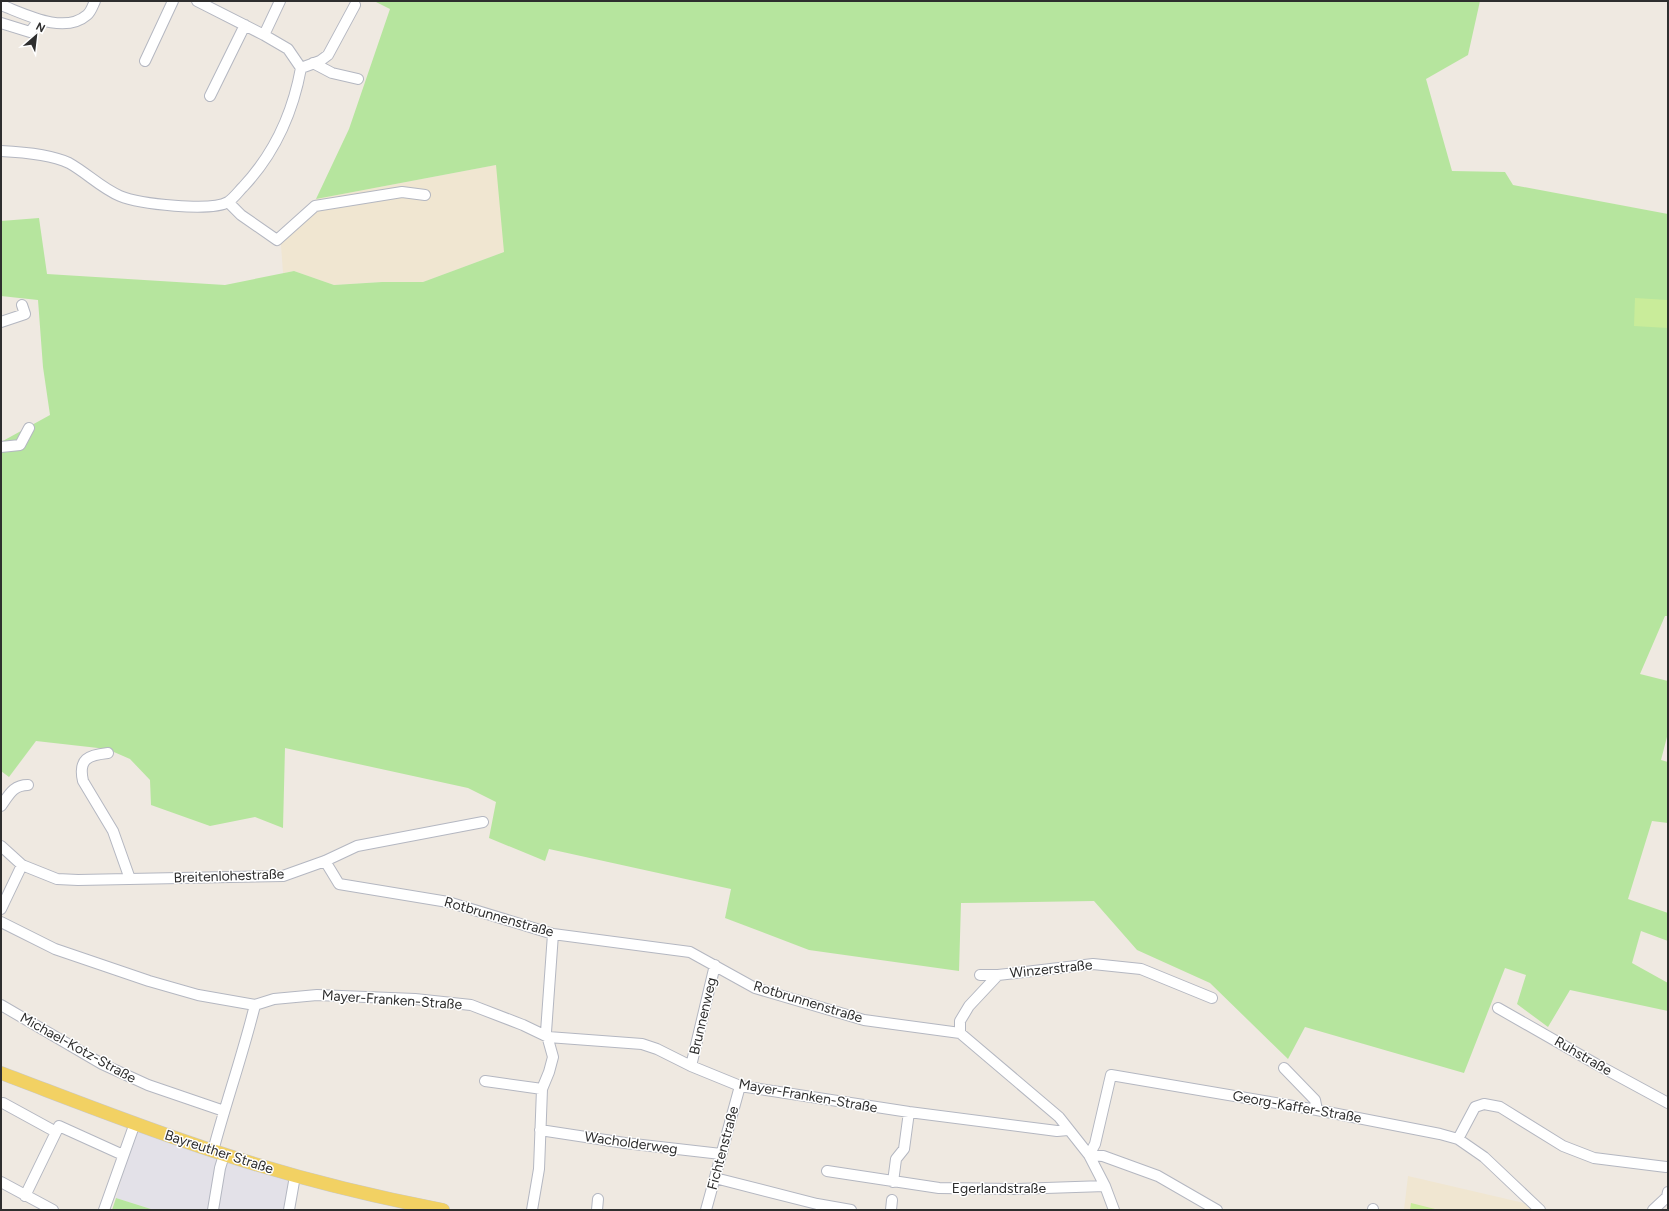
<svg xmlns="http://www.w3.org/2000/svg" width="1669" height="1211" font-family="Figtree,sans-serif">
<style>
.industrial{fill:#e3e1e8}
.education{fill:#f0e6d1}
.green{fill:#b6e59e}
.pitch{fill:#c9ec9a}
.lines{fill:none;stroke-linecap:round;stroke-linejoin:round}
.minor-casing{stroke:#b4b7c1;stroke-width:12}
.major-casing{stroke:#c9c9c9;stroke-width:14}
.minor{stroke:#fff;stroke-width:10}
.major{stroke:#f2d163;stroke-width:13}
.labels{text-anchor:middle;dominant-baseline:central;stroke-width:3;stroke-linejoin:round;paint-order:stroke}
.street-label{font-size:14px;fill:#2e2e2e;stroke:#fff}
</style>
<rect width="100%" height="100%" fill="#efe9e1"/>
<path class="industrial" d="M137,1124L294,1176L287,1210H154L116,1198Z"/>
<path class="education" d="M539,151L504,252L423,282H382L334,285L294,271L283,273L280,231L316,199L496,165Z
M1408,1176L1524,1203L1533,1210H1404Z"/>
<path class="green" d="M374,1H1480L1468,55L1426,79L1452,171L1505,172L1513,185L1668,214V616H1665L1640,674L1668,681V733L1661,760L1668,762V823L1652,821L1628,899L1668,913V941L1641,931L1632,963L1668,983V1011L1570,990L1548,1027L1517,1004L1526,975L1505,968L1464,1073L1305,1027L1288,1059L1210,983L1137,950L1094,901L961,903L959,971L809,950L725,918L731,889L549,849L545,861L489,838L496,802L468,788L285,748L283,828L255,817L210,826L151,805L150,780L130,759L107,749L36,741L9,777L1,771V442L50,415L43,367L38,300L1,296V221L39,218L47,274L225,285L294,271L334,285L382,282H423L504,252L496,165L316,199L349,129L390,9Z
M116,1198L154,1210H112Z"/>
<path class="pitch" d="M1635,298L1668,300V328L1634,326Z
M1411,1203L1439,1210H1410Z"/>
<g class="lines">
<g class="minor-casing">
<path id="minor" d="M1,5C25,14 64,35 87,15C91,12 93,5 95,1
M1,23L30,32L39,20
M264,35L280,1
M145,61L173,1
M313,63L332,73L358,79
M301,68L320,61L328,55L355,5
M210,96L245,25
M1,151C22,152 50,154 69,163C87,173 101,188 120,196C139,204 211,212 228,202C234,198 239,191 243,187C274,154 293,112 301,68L288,49L264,35L197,1
M228,202L241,215L277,240L315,206L402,192L425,195
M1,322L25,314L22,305
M1,447L20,445L29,428
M108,753C88,755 78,759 83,781L113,831L130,879
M1,806C9,795 13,785 28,785
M1,846L22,865L57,879L78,880L283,876L325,861L357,846L483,822
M325,861L339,884L448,902L553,934L690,952L755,988L864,1020L960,1033L1059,1117L1089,1155L1105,1186L1114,1210
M1,909L22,865
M1,922L55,949L149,981L198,995L255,1005L274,999L317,995L415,999L471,1005L523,1025L548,1037L642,1044L657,1049L691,1066L740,1086L909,1112L1057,1131L1068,1130
M980,975H998L1093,964L1141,969L1212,998
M1,1005L102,1064L148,1085L224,1111
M1498,1008L1596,1064L1668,1103
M960,1033V1021L969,1006L998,975
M691,1066L715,965
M1284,1068L1315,1100L1317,1110
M485,1081L542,1089
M3,1103L56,1132
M540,1130L625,1143L721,1154
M1458,1139L1475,1107L1484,1104L1500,1107L1563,1146L1594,1158L1666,1167
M213,1151C226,1102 243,1054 255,1005
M827,1171L939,1188L1016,1189L1105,1186
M715,1178L817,1204L851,1210
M1,1182L53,1210
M893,1182L896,1159L904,1149L909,1112
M25,1196L59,1126L123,1155
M104,1210L135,1123
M213,1210L220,1168L224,1155
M289,1210L295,1176
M532,1210L539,1169L542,1089L549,1072L553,1057L546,1032L553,934
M597,1210L598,1199
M706,1210L740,1086
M891,1210L892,1200
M1217,1210L1158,1176L1103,1156L1089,1155L1095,1144L1111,1075L1317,1110L1440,1134L1458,1139L1484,1157L1540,1210
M1373,1210V1209
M1653,1210L1667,1197L1668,1192"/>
</g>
<g class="major-casing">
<path id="major" d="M1,1073C75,1101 150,1131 226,1155C297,1178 370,1196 443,1210"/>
</g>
<use href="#minor" class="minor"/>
<use href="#major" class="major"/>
</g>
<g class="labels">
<g class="street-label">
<text transform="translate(229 876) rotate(-2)">Breitenlohestraße</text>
<text transform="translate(499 917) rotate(16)">Rotbrunnenstraße</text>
<text transform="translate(1051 969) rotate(-6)">Winzerstraße</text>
<text transform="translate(392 1000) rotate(4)">Mayer-Franken-Straße</text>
<text transform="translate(808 1002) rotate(17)">Rotbrunnenstraße</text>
<text transform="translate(703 1016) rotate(-77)">Brunnenweg</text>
<text transform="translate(78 1048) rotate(29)">Michael-Kotz-Straße</text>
<text transform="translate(1583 1056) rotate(30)">Ruhstraße</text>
<text transform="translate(808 1096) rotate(10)">Mayer-Franken-Straße</text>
<text transform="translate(1297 1107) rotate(10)">Georg-Kaffer-Straße</text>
<text transform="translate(631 1143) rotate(8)">Wacholderweg</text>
<text transform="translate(723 1148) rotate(-75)">Fichtenstraße</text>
<text transform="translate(219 1152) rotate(18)">Bayreuther Straße</text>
<text x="999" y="1188">Egerlandstraße</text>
</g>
</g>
<rect width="1669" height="1211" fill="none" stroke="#2e2e2e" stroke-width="4"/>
<g transform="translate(36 36) rotate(28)" stroke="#ffffff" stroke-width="3" paint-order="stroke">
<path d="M0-3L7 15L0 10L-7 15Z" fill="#2e2e2e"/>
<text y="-6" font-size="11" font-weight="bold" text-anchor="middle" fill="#2e2e2e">N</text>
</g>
</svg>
